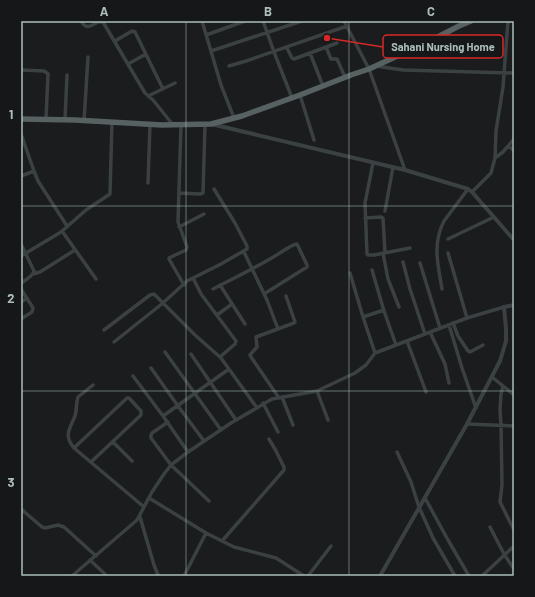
<svg xmlns="http://www.w3.org/2000/svg" width="535" height="597" font-family="Barlow,sans-serif">
<style>
.lines{fill:none;stroke-linecap:round;stroke-linejoin:round}
.minor{stroke:#3b4142;stroke-width:3.5}
.tertiary{stroke:#3b4142;stroke-width:4}
.primary{stroke:#576161;stroke-width:5.5}
.grid{fill:none;stroke:#acbdbc;stroke-width:1;stroke-opacity:0.55}
.leader{fill:none;stroke:#d62828;stroke-width:1.5}
.callout-dot{fill:#d62828;stroke:#151718;stroke-width:1.5}
.callout{fill:#151718;stroke:#d62828;stroke-width:1.5}
.callout-label{font-size:11px;text-anchor:middle;font-weight:bold;fill:#acbdbc}
.neatline{fill:none;stroke:#acbdbc;stroke-width:1.5}
.grid-label{font-size:13px;text-anchor:middle;font-weight:bold;fill:#acbdbc}
</style>
<rect width="100%" height="100%" fill="#1a1c1d"/>
<g class="lines">
<path class="minor" d="M81,21C89,34 93,20 103,22L145,93L153,100L173,125
M202,21L221,85L234,118
M263,21L274,52L292,98
M344,21L369,69L405,170
M206,35L245,21
M115,41L132,31L135,32L163,89
M326,47L331,59H337L345,77
M287,48L292,58L294,59L337,43
M211,51L302,21
M310,53L323,86
M128,64L146,54
M229,66L246,61L347,26
M376,66L403,70L514,73
M21,70L44,71L47,73L48,74L46,119
M300,95L314,140
M148,96L175,83
M65,120L67,75
M84,121L88,57
M181,125L178,222L187,247L186,250L169,258V259L184,285
M21,134L34,171L38,181L67,226
M509,146L514,151
M495,158L503,152L514,139
M373,163L365,203L367,254L368,255H374L410,248
M21,176L34,171
M148,183L150,124
M472,192L491,173L495,158L496,131L503,87L508,21
M179,193L200,194L203,193L205,124
M385,211L393,167
M365,218L381,217L383,218L385,253
M179,227L204,214
M62,231L96,279
M448,239L494,217
M21,244L34,271C33,276 26,280 21,283
M244,252L267,300L278,329
M383,253L388,279L399,307
M448,253L467,318
M21,256L61,232L86,210L110,194L112,122
M403,262L410,289L425,334
M420,263L440,328
M372,270L384,311L396,345
M350,273L363,317L375,353
M33,274L40,272L75,250
M193,278L201,294L236,341L235,344L220,357
M220,285L245,324
M21,289L33,308L32,312L21,319
M213,289C232,279 251,270 270,259C276,256 292,244 297,244L307,265V267L264,294
M442,289C438,264 432,245 444,221L468,189
M21,302L27,298
M217,315L232,304
M363,317L384,310
M453,323L458,336L468,351L470,352L483,345
M449,325L462,368L476,408
M104,330L150,295L154,294L195,335L221,358L257,408
M430,332L445,364L449,383
M407,341L426,392
M114,342L163,303L187,281L221,264L247,249V246L235,223L214,189
M165,352L221,430
M191,354L236,420
M151,368L178,406L204,441
M133,376L163,416L188,452
M492,377L514,395
M93,385L78,397C76,403 77,410 75,416C70,429 63,435 74,448L144,507
M503,386L501,394L500,410L501,425L502,485L500,502L514,530
M317,391L328,420
M282,397L293,425
M279,398L251,357L250,355L257,347L256,337L294,323L295,322L286,296
M263,403L278,432
M163,416L229,369
M168,422L152,433L151,435V438L171,465L209,501
M467,424L514,426
M113,442L132,461
M74,448L127,398H129L141,411V415L91,462
M397,452L411,482L419,507L433,538L455,576
M149,498L206,533L234,547L276,558L304,576
M425,498L448,540L469,576
M21,509L42,527L45,528L58,525L64,527L96,556
M140,517L154,565L158,575
M490,527L504,554L514,569
M222,541L284,470V467L276,451L269,439
M90,560L107,576
M72,576L137,520L152,492L164,474L171,465L188,452L231,423L272,399L317,391L355,373L366,365L375,353L467,318L504,307
M184,576L206,533
M308,576L331,546
M482,576L514,546"/>
<path class="tertiary" d="M211,124L405,170L468,189L472,192L514,240
M380,576L467,424L500,361L506,341V329L504,307L514,305"/>
<path class="primary" d="M21,119L75,120L162,125L211,124L242,116L300,95L351,75L369,69L428,42L459,26L471,21"/>
</g>
<path class="grid" d="M186,21V576M349,21V576M21,206H514M21,391H514"/>
<path class="leader" d="M327 38L383 47"/>
<circle class="callout-dot" cx="327" cy="38" r="4"/>
<rect class="callout" x="383" y="35" width="120" height="23" rx="4"/>
<g class="callout-label">
<text x="443" y="51">Sahani Nursing Home</text>
</g>
<rect width="535" height="597" fill="none" stroke="#151718" stroke-width="44"/>
<rect x="22" y="22" width="491" height="553" class="neatline"/>
<g class="grid-label">
<text x="104" y="16">A</text>
<text x="268" y="16">B</text>
<text x="431" y="16">C</text>
<text x="11" y="119">1</text>
<text x="11" y="303">2</text>
<text x="11" y="487">3</text>
</g>
</svg>
